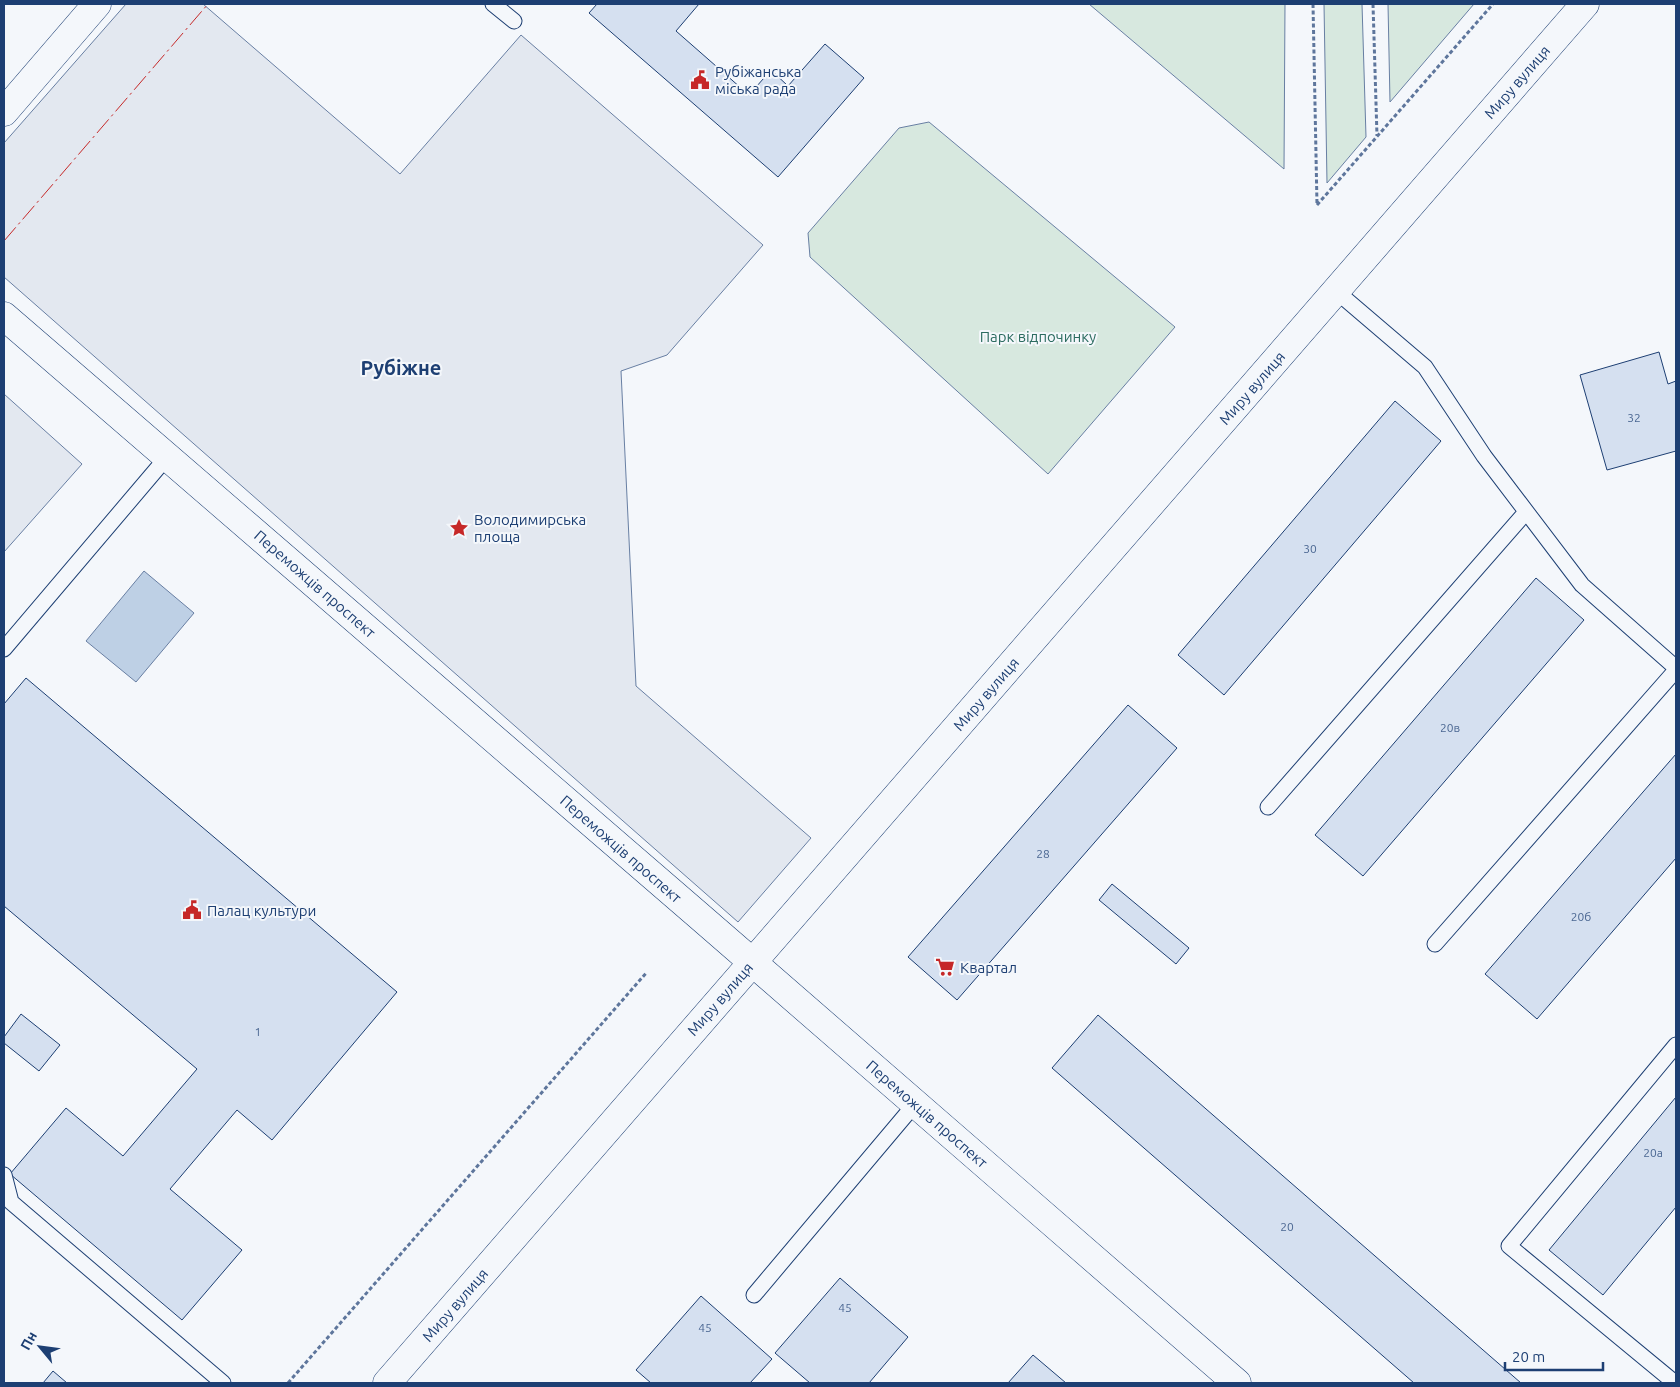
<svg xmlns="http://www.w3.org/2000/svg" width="1680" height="1387" font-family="Ubuntu,sans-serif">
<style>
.green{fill:#d7e8df;stroke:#687fa3}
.parking{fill:#e3e8f0;stroke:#687fa3}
.water{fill:#bed0e5;stroke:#687fa3}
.building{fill:#d5e0f0;stroke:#1d3f73}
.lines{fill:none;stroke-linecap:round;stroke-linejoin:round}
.lane-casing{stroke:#1d3f73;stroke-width:17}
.street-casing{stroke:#1d3f73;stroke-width:29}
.secondary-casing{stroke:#1d3f73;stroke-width:29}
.path{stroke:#5e769c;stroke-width:3;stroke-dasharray:4 2.5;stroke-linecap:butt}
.lane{stroke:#f4f7fb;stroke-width:15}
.street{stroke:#f4f7fb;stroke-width:28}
.secondary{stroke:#f4f7fb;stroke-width:28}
.power{stroke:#c62828;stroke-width:1;stroke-dasharray:18 4 2.5 4;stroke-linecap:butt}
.labels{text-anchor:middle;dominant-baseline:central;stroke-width:4;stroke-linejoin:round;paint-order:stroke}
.number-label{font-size:12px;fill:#4b6792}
.poi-label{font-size:15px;fill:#1d3f73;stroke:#f4f7fb;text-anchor:start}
.street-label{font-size:15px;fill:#1d3f73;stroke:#f4f7fb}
.park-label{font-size:15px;fill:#2c6c60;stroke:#f4f7fb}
.district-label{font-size:20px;font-weight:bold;fill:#1d3f73;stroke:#f4f7fb}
</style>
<rect width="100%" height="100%" fill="#f4f7fb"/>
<path class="green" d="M1089,4H1285L1284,169Z
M1324,4H1362L1366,137L1327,183Z
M1388,4H1474L1390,102Z
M929,122L1175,327L1048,474L810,257L808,233L899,128Z"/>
<path class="parking" d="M126,4H203L400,174L521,35L763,245L667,355L621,371L636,686L811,838L738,922L4,277V143Z
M4,394L82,464L4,552Z"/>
<path class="water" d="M144,571L194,613L136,682L86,641Z"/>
<path class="building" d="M597,4H699L676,31L749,95L771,70L788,86L825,44L864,78L778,177L589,13Z
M1659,352L1668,384L1676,381V451L1607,470L1580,375Z
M1395,401L1441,441L1224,695L1178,655Z
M1536,578L1584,620L1363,876L1315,835Z
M26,678L397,992L272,1140L237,1110L170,1189L242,1250L182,1320L10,1174L66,1108L123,1156L197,1069L4,906V704Z
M1128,705L1177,748L957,1000L908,957Z
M1676,754V858L1537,1019L1485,974Z
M1112,884L1189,948L1176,964L1099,900Z
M21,1014L60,1045L39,1071L4,1043V1037Z
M1098,1015L1521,1383H1414L1052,1068Z
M1676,1097V1207L1603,1295L1549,1250Z
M840,1278L908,1337L869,1383H810L775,1353Z
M701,1296L772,1359L750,1383H651L636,1370Z
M1033,1355L1066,1383H1008Z
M53,1371L67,1383H43Z"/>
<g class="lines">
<g class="lane-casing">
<path id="lane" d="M493,4L514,21
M1336,291L1425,367L1484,456L1582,585L1676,668
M4,649L167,457
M1268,807L1526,512
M1435,944L1676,670
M4,1175L11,1202L223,1383
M754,1295L915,1104
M1675,1383L1509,1246L1676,1045"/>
</g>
<g class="street-casing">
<path id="street" d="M4,112L97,4"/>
</g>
<g class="secondary-casing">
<path id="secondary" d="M4,316L698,915L1237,1383
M387,1383L1585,4"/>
</g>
<path class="path" d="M1313,4L1317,205
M1373,4L1377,136
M1317,205L1493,4
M288,1383L647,972"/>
<use href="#lane" class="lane"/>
<use href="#street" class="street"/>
<use href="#secondary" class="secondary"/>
<path class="power" d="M4,241L208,4"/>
</g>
<defs>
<g id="civic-bare" transform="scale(1.5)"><path d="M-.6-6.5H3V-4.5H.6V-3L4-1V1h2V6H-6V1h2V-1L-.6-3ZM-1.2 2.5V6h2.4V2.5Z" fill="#c62828" stroke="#f4f7fb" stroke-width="2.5" paint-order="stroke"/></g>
<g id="sight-bare" transform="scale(1.5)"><path d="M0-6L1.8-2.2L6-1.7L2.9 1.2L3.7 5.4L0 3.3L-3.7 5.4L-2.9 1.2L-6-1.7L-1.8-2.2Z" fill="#c62828" stroke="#f4f7fb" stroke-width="2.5" paint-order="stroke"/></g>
<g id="supermarket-bare" transform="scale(1.5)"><path d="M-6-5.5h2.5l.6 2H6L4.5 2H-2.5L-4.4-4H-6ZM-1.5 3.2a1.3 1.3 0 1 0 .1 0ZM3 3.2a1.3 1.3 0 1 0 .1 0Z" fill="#c62828" stroke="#f4f7fb" stroke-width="2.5" paint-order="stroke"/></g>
</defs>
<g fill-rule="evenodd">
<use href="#civic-bare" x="700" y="80"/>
<use href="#sight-bare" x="459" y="528"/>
<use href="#civic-bare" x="192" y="910"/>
<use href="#supermarket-bare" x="945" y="967"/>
</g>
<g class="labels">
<g class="number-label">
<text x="1634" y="417">32</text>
<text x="1310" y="548">30</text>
<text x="1450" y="727">20в</text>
<text x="1043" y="853">28</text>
<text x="1581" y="916">20б</text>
<text x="258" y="1031">1</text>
<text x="1653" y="1152">20а</text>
<text x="1287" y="1226">20</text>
<text x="845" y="1307">45</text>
<text x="705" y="1327">45</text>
</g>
<g class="poi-label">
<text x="715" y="71">Рубіжанська<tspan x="715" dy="17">міська рада</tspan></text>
<text x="474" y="519">Володимирська<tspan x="474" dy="17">площа</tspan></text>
<text x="207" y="910">Палац культури</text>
<text x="960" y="967">Квартал</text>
</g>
<g class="street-label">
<text transform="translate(1517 82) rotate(-49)">Миру вулиця</text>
<text transform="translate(1252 388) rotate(-49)">Миру вулиця</text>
<text transform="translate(315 584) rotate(41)">Переможців проспект</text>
<text transform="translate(986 694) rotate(-49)">Миру вулиця</text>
<text transform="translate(621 849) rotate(41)">Переможців проспект</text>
<text transform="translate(720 999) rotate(-49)">Миру вулиця</text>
<text transform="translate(927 1114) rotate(41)">Переможців проспект</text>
<text transform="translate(455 1305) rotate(-49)">Миру вулиця</text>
</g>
<g class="park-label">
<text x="1038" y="336">Парк відпочинку</text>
</g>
<g class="district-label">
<text x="401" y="367">Рубіжне</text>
</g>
</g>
<rect width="1680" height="1387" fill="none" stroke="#1d3f73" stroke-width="10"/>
<g transform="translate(40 1347) rotate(299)" stroke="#f4f7fb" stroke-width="4" paint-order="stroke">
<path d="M0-4L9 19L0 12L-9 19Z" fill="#1d3f73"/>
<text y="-8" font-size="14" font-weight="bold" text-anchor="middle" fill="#1d3f73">Пн</text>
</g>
<path d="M1505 1362v8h98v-8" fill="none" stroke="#1d3f73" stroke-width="2.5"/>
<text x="1512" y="1362" font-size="15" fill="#1d3f73" stroke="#f4f7fb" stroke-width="4" paint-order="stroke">20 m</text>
</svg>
